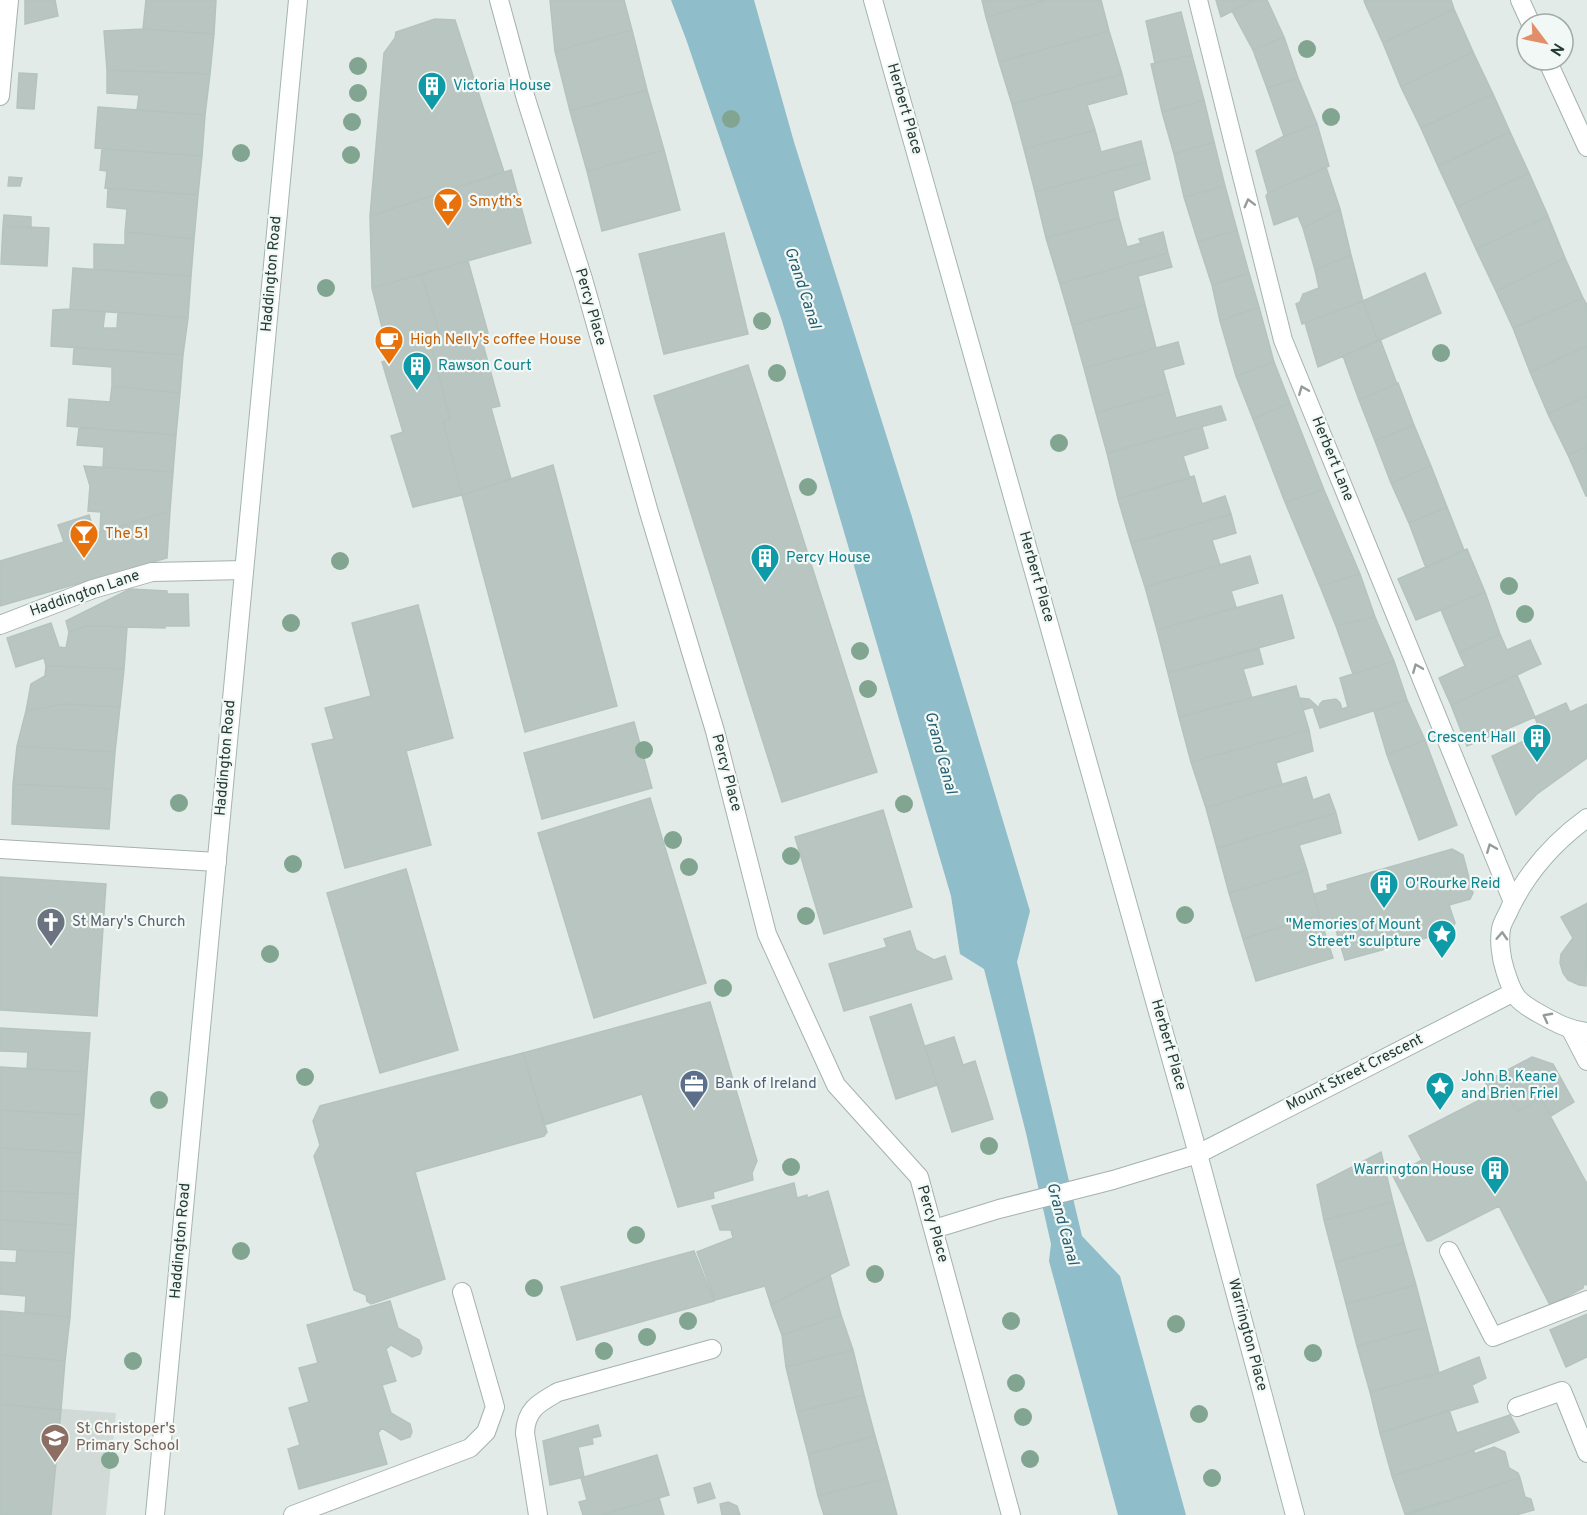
<svg xmlns="http://www.w3.org/2000/svg" width="1587" height="1515" font-family="Overpass,sans-serif">
<style>
.built{fill:#d1dad7}
.water{fill:#90bdca}
.building{fill:#b8c5c1;stroke:#b5c3bf;stroke-width:1.5}
.lines{fill:none;stroke-linecap:round;stroke-linejoin:round}
.lane-casing{stroke:#a5b2ae;stroke-width:20}
.street-casing{stroke:#a5b2ae;stroke-width:20}
.secondary-casing{stroke:#a2b5b0;stroke-width:20}
.lane{stroke:#fff;stroke-width:18}
.street{stroke:#fff;stroke-width:18}
.secondary{stroke:#fff;stroke-width:18}
.tree{fill:#82a592}
.oneway{stroke:#929c9a}
.labels{text-anchor:middle;dominant-baseline:central;stroke-width:4.5;stroke-linejoin:round;paint-order:stroke}
.culture-label{font-size:15px;fill:#0d838f;stroke:#f2f8f5;text-anchor:start}
.street-label{font-size:15px;fill:#243a35;stroke:#f2f8f5}
.food-label{font-size:15px;fill:#c56008;stroke:#f2f8f5;text-anchor:start}
.worship-label{font-size:15px;fill:#5b616d;stroke:#f2f8f5;text-anchor:start}
.service-label{font-size:15px;fill:#4e5e75;stroke:#f2f8f5;text-anchor:start}
.education-label{font-size:15px;fill:#785e54;stroke:#f2f8f5;text-anchor:start}
.water-label{font-size:16px;font-style:italic;fill:#255d6f;stroke:#f2f8f5}
</style>
<rect width="100%" height="100%" fill="#e2ebe7"/>
<path class="built" d="M0,1404L116,1413L106,1515H0Z"/>
<path class="water" d="M671,0H754L794,142L912,517L1030,911L1017,962L1082,1236L1120,1276L1186,1515H1118L1049,1261L1051,1244L1026,1133L984,969L960,954L951,896L782,321L686,39Z"/>
<path class="building" d="M25,0H55L58,16L25,24Z
M146,0H216L214,34L143,29Z
M550,0H624L632,30L555,51Z
M982,0H1047L986,17Z
M1047,0H1101L1109,31L999,62L986,17Z
M1216,0H1254L1221,17Z
M1254,0H1267L1284,37L1253,50L1232,11Z
M1366,0H1451L1454,9L1383,43L1364,1Z
M1454,9L1473,52L1401,87L1383,43Z
M1181,12L1192,55L1155,63L1146,21Z
M435,19L455,20L504,172L370,216L384,53L395,38L396,32Z
M143,29L214,34L210,74L107,70L104,31Z
M632,30L647,90L570,111L555,51Z
M1109,31L1122,74L1012,104L999,62Z
M1284,37L1298,78L1267,88L1253,50Z
M1473,52L1493,94L1421,128L1401,87Z
M1192,55L1204,100L1162,112L1151,64Z
M107,70L210,74L205,115L137,110L139,95L107,93Z
M19,73L37,74L34,109L17,108Z
M1122,74L1127,94L1087,105L1095,130L1024,149L1012,104Z
M1298,78L1317,124L1284,136L1267,88Z
M647,90L664,150L587,171L570,111Z
M1493,94L1510,132L1438,166L1421,128Z
M1204,100L1214,142L1174,154L1162,112Z
M98,107L205,115L202,156L95,148Z
M1317,124L1329,166L1268,193L1256,151L1284,136Z
M1095,130L1101,152L1141,141L1146,162L1035,192L1024,149Z
M1510,132L1529,173L1457,207L1438,166Z
M1214,142L1225,186L1184,197L1174,154Z
M102,149L202,156L198,195L105,188L107,171L100,170Z
M664,150L680,210L602,231L587,171Z
M1146,162L1150,179L1113,191L1119,218L1046,238L1035,192Z
M1326,167L1340,209L1303,228L1298,216L1274,225L1266,196L1268,193Z
M511,170L531,243L372,288L370,216Z
M1529,173L1548,216L1476,249L1457,207Z
M9,177L22,178L20,186H8Z
M1225,186L1237,230L1198,242L1184,197Z
M108,188L198,195L194,239L125,232L127,209L107,207Z
M1340,209L1351,255L1315,270L1303,228Z
M4,215L31,217V228L3,226Z
M1548,216L1565,258L1496,291L1476,249Z
M1119,218L1127,247L1141,243L1139,239L1163,232L1168,253L1060,284L1046,238Z
M3,226L49,228L47,266L1,264Z
M1237,230L1249,273L1212,285L1198,242Z
M125,232L194,239L191,276L94,269V244L125,245Z
M724,233L748,334L664,354L639,254Z
M1168,253L1172,267L1138,276L1145,305L1072,325L1060,284Z
M1351,255L1363,301L1302,324L1296,304L1300,302L1303,294L1319,288L1315,270Z
M1565,258L1583,298L1513,328L1496,291Z
M468,261L488,333L481,337L500,406L491,408L511,479L462,495L443,422L450,419L431,345L442,341L421,274Z
M73,268L191,276L188,318L70,309Z
M1249,273L1259,307L1220,321L1212,285Z
M1425,273L1441,313L1378,341L1363,301Z
M421,274L442,341L431,345L450,419L443,422L462,495L413,507L391,436L403,432L382,362L390,359L372,288Z
M1583,298L1587,305V346L1530,372L1513,328Z
M1363,301L1378,341L1318,367L1305,323Z
M1145,305L1156,348L1084,368L1072,325Z
M1259,307L1274,362L1236,376L1220,321Z
M70,309L105,312L103,328H117L118,312L188,318L183,355L51,346L53,310Z
M1380,339L1397,384L1359,400L1343,356Z
M1178,342L1184,364L1163,370L1169,392L1096,413L1084,368Z
M1587,346V396L1548,414L1530,372Z
M74,347L183,355L180,393L112,386V367L73,364Z
M1274,362L1290,403L1253,419L1236,376Z
M748,365L877,772L782,802L654,396Z
M1398,383L1414,425L1375,441L1359,400Z
M112,386L180,393L176,435L67,426L69,399L110,402Z
M1169,392L1176,418L1221,406L1226,420L1107,453L1096,413Z
M1587,396V447L1568,455L1548,414Z
M1290,403L1324,490L1285,502L1253,419Z
M1414,425L1431,466L1391,483L1375,441Z
M1202,427L1208,448L1183,456L1190,478L1118,499L1107,453Z
M79,428L176,435L173,472L103,467L104,447L77,445Z
M1587,447V496H1586L1568,455Z
M553,465L617,706L525,732L462,495Z
M84,466L173,472L170,511L100,532L101,512L88,511L90,486Z
M1431,466L1447,507L1409,523L1391,483Z
M1194,476L1202,504L1225,496L1231,514L1131,543L1118,499Z
M1324,490L1360,574L1320,586L1285,502Z
M1447,507L1464,550L1426,568L1409,523Z
M170,511L167,558L0,606V561L64,542L58,525L89,515L95,534Z
M1231,514L1236,533L1212,540L1220,565L1145,587L1131,543Z
M1467,549L1485,592L1416,620L1398,579Z
M1250,556L1258,583L1231,591L1236,607L1157,630L1145,587Z
M1360,574L1375,617L1336,626L1320,586Z
M130,589L167,591V594H188L189,626H165V628L87,626L69,632L66,621Z
M1485,592L1500,634L1459,653L1441,610Z
M1282,595L1294,638L1168,673L1157,630Z
M418,605L453,738L406,751L431,845L345,868L312,744L334,739L325,708L371,696L352,623Z
M1375,617L1394,661L1353,674L1336,626Z
M51,623L59,647L66,648L69,632L87,626L127,627L124,669L46,666L44,658L16,667L7,638Z
M1500,634L1507,650L1530,640L1541,664L1451,705L1439,678L1465,666L1459,653Z
M1259,649L1263,664L1243,669L1252,698L1179,717L1168,673Z
M1394,661L1407,700L1320,728L1313,707L1303,710L1300,698L1309,699L1319,708L1320,704L1323,701L1336,699L1340,703L1342,709L1348,707L1340,678Z
M46,666L124,669L120,707L64,704L26,711L31,684L45,676Z
M1517,675L1535,717L1467,746L1451,705Z
M1296,686L1309,730L1191,762L1179,717Z
M1407,700L1425,740L1387,755L1374,711Z
M1566,703L1570,712L1587,704V758L1537,794L1516,815L1492,756L1540,733L1535,717Z
M64,704L120,707L115,752L17,746L26,711Z
M634,722L652,788L542,819L524,753Z
M1309,730L1313,751L1276,763L1282,784L1206,808L1191,762Z
M1425,740L1457,825L1419,840L1387,755Z
M17,746L115,752L112,789L13,784Z
M1306,777L1313,800L1329,794L1336,813L1217,848L1206,808Z
M13,784L112,789L109,829L12,824Z
M650,798L706,983L594,1018L538,833Z
M883,810L912,907L824,934L795,837Z
M1336,813L1341,833L1299,845L1307,870L1229,893L1217,848Z
M1452,849L1463,855L1473,893L1470,899L1449,905L1455,923L1451,931L1345,960L1335,927L1323,930L1314,894L1328,890L1327,885Z
M406,869L458,1050L380,1073L327,893Z
M1307,870L1319,915L1243,939L1229,893Z
M0,877L106,884L97,1016L0,1010Z
M1586,904L1587,903L1586,986L1579,985L1568,980L1563,973L1560,963L1561,954L1573,938L1561,917Z
M1319,915L1333,958L1256,981L1243,939Z
M910,931L916,950L934,960L945,956L952,979L844,1011L829,964L887,947L884,939Z
M710,1002L757,1161L752,1173L753,1180L713,1192L714,1198L678,1207L642,1094L544,1125L523,1053Z
M911,1004L937,1085L896,1099L870,1017Z
M0,1028L90,1033L87,1072L27,1069L28,1052L0,1051Z
M954,1037L963,1065L975,1061L993,1119L952,1132L925,1046Z
M523,1053L547,1132L544,1136L415,1172L445,1279L371,1304L367,1301L366,1295L354,1290L314,1156L320,1145L313,1121L320,1106Z
M1532,1057L1553,1064L1574,1102L1551,1116L1541,1099L1517,1111L1503,1088L1491,1095L1485,1082Z
M0,1067L87,1072L84,1115L0,1110Z
M1503,1088L1517,1111L1541,1099L1587,1184V1285L1584,1284L1583,1288L1553,1304L1549,1303L1499,1206L1430,1241H1427L1393,1176L1422,1160L1409,1136Z
M0,1110L84,1115L81,1153L0,1148Z
M0,1148L81,1153L78,1194L0,1191Z
M1381,1152L1393,1202L1324,1220L1317,1185Z
M794,1183L797,1198L807,1195V1198L828,1191L849,1265L771,1305L765,1286L715,1300L697,1252L733,1238L731,1230H720L712,1206Z
M0,1191L78,1194L76,1225L0,1220Z
M1393,1202L1404,1243L1335,1262L1324,1220Z
M0,1220L76,1225L74,1253L0,1249Z
M1404,1243L1416,1285L1346,1304L1335,1262Z
M17,1250L74,1253L70,1317L25,1312L26,1296L0,1294V1262L16,1263Z
M694,1251L714,1301L577,1340L561,1287Z
M830,1275L841,1315L782,1335L771,1305Z
M1416,1285L1427,1327L1357,1346L1346,1304Z
M390,1301L398,1328L419,1340L422,1348L420,1354L412,1357L391,1345L386,1349L396,1381L382,1385L391,1413L410,1424L412,1432L410,1437L401,1440L382,1428L378,1433L387,1464L299,1489L288,1449L300,1445L289,1408L309,1402L299,1368L318,1363L307,1325Z
M0,1311L70,1317L65,1361L0,1355Z
M1587,1314V1357L1566,1367L1550,1330Z
M841,1315L853,1350L786,1367L782,1335Z
M1427,1327L1439,1373L1370,1392L1357,1346Z
M853,1350L864,1395L797,1412L786,1367Z
M0,1355L65,1361L61,1410L0,1404Z
M1479,1357L1486,1378L1472,1385L1478,1402L1380,1433L1370,1392L1439,1373Z
M864,1395L875,1436L808,1454L797,1412Z
M0,1404L61,1410L51,1515H0Z
M1449,1410L1457,1433L1510,1415L1519,1432L1461,1455L1392,1476L1380,1433Z
M598,1425L601,1436L592,1438L593,1444L578,1447L584,1477L550,1485L543,1441Z
M875,1436L887,1478L818,1496L808,1454Z
M1494,1447L1505,1452L1509,1468L1518,1473L1520,1478L1405,1514L1392,1476L1474,1451V1454Z
M657,1455L669,1495L601,1515H583L579,1502L587,1500L581,1478Z
M887,1478L897,1515H824L818,1496Z
M1520,1478L1525,1497L1531,1499L1534,1510L1516,1515H1405Z
M710,1483L715,1498L698,1503L694,1488Z
M659,1498L664,1515H601Z
M728,1502L737,1506L740,1515H722L720,1504Z"/>
<g class="lines">
<g class="lane-casing">
<path id="lane" d="M1198,0L1283,340L1513,902
M1449,1251L1493,1337L1587,1300
M1517,1407L1562,1391L1587,1453
M525,1433C526,1409 539,1403 558,1392L712,1349
M293,1515L470,1448L486,1432L495,1407L462,1292"/>
</g>
<g class="street-casing">
<path id="street" d="M499,0L526,99L583,279L648,509L715,731L767,934L836,1085L919,1177L1011,1515
M1520,0L1531,24
M1547,60L1587,147
M0,96L9,0
M0,625L93,589L152,572L244,570
M0,849L217,862
M1571,1030L1587,1061
M934,1229L999,1209L1113,1180L1198,1154
M525,1433L538,1515"/>
</g>
<g class="secondary-casing">
<path id="secondary" d="M873,0L1198,1154L1295,1515
M1587,818C1554,842 1528,871 1510,908C1508,914 1502,922 1501,929C1499,941 1501,958 1505,970C1513,996 1516,1001 1540,1014C1556,1023 1569,1030 1587,1032
M1198,1154L1512,993
M155,1515L298,0"/>
</g>
<use href="#lane" class="lane"/>
<use href="#street" class="street"/>
<use href="#secondary" class="secondary"/>
</g>
<g class="tree">
<circle cx="1307" cy="49" r="9"/>
<circle cx="358" cy="66" r="9"/>
<circle cx="358" cy="93" r="9"/>
<circle cx="1331" cy="117" r="9"/>
<circle cx="731" cy="119" r="9"/>
<circle cx="352" cy="122" r="9"/>
<circle cx="241" cy="153" r="9"/>
<circle cx="351" cy="155" r="9"/>
<circle cx="326" cy="288" r="9"/>
<circle cx="762" cy="321" r="9"/>
<circle cx="1441" cy="353" r="9"/>
<circle cx="777" cy="373" r="9"/>
<circle cx="1059" cy="443" r="9"/>
<circle cx="808" cy="487" r="9"/>
<circle cx="340" cy="561" r="9"/>
<circle cx="1509" cy="586" r="9"/>
<circle cx="1525" cy="614" r="9"/>
<circle cx="291" cy="623" r="9"/>
<circle cx="860" cy="651" r="9"/>
<circle cx="868" cy="689" r="9"/>
<circle cx="644" cy="750" r="9"/>
<circle cx="179" cy="803" r="9"/>
<circle cx="904" cy="804" r="9"/>
<circle cx="673" cy="840" r="9"/>
<circle cx="791" cy="856" r="9"/>
<circle cx="293" cy="864" r="9"/>
<circle cx="689" cy="867" r="9"/>
<circle cx="1185" cy="915" r="9"/>
<circle cx="806" cy="916" r="9"/>
<circle cx="270" cy="954" r="9"/>
<circle cx="723" cy="988" r="9"/>
<circle cx="305" cy="1077" r="9"/>
<circle cx="159" cy="1100" r="9"/>
<circle cx="989" cy="1146" r="9"/>
<circle cx="791" cy="1167" r="9"/>
<circle cx="636" cy="1235" r="9"/>
<circle cx="241" cy="1251" r="9"/>
<circle cx="875" cy="1274" r="9"/>
<circle cx="534" cy="1288" r="9"/>
<circle cx="688" cy="1321" r="9"/>
<circle cx="1011" cy="1321" r="9"/>
<circle cx="1176" cy="1324" r="9"/>
<circle cx="647" cy="1337" r="9"/>
<circle cx="604" cy="1351" r="9"/>
<circle cx="1313" cy="1353" r="9"/>
<circle cx="133" cy="1361" r="9"/>
<circle cx="1016" cy="1383" r="9"/>
<circle cx="1199" cy="1414" r="9"/>
<circle cx="1023" cy="1417" r="9"/>
<circle cx="1030" cy="1459" r="9"/>
<circle cx="110" cy="1460" r="9"/>
<circle cx="1212" cy="1478" r="9"/>
</g>
<defs><path id="oneway-chevron" d="M-2-3.5L2.5 0L-2 3.5" fill="none" stroke-width="1.6" stroke-linecap="round" stroke-linejoin="round" transform="scale(1.5)"/></defs>
<g class="oneway">
<use href="#oneway-chevron" transform="translate(1249 203) rotate(-104)"/>
<use href="#oneway-chevron" transform="translate(1303 390) rotate(-112)"/>
<use href="#oneway-chevron" transform="translate(1417 668) rotate(-112)"/>
<use href="#oneway-chevron" transform="translate(1491 848) rotate(-112)"/>
<use href="#oneway-chevron" transform="translate(1502 936) rotate(-87)"/>
<use href="#oneway-chevron" transform="translate(1547 1017) rotate(-152)"/>
</g>
<defs>
<g id="building-pin" transform="scale(1.5)"><path d="M0 17L-7.5 6A9.5 9.5 0 1 1 7.5 6Z" fill="#0f9aa8" stroke="#f2f8f5"/><path d="M-4-6H4V6H1V3H-1V6H-4ZM-2.5-4.3h1.7v1.8h-1.7ZM.8-4.3h1.7v1.8H.8ZM-2.5-1h1.7V.8h-1.7ZM.8-1h1.7V.8H.8Z" fill="#fff"/></g>
<g id="bar-pin" transform="scale(1.5)"><path d="M0 17L-7.5 6A9.5 9.5 0 1 1 7.5 6Z" fill="#e8710a" stroke="#f2f8f5"/><path d="M-6-5H6L.8 .8V4.5H3.5V6h-7V4.5H-.8V.8Z" fill="#fff"/></g>
<g id="cafe-pin" transform="scale(1.5)"><path d="M0 17L-7.5 6A9.5 9.5 0 1 1 7.5 6Z" fill="#e8710a" stroke="#f2f8f5"/><path d="M-5.5-4.5H6V0H3Q3 3.5 0 3.5H-2.5Q-5.5 3.5-5.5 0ZM3-3.2v2h1.7v-2ZM-6 4.5H4V6H-6Z" fill="#fff"/></g>
<g id="church-pin" transform="scale(1.5)"><path d="M0 17L-7.5 6A9.5 9.5 0 1 1 7.5 6Z" fill="#6b7280" stroke="#f2f8f5"/><path d="M-1.2-6h2.4v3.5h3.3v2.4h-3.3V6h-2.4V-.1h-3.3v-2.4h3.3Z" fill="#fff"/></g>
<g id="sight-pin" transform="scale(1.5)"><path d="M0 17L-7.5 6A9.5 9.5 0 1 1 7.5 6Z" fill="#0f9aa8" stroke="#f2f8f5"/><path d="M0-6L1.8-2.2L6-1.7L2.9 1.2L3.7 5.4L0 3.3L-3.7 5.4L-2.9 1.2L-6-1.7L-1.8-2.2Z" fill="#fff"/></g>
<g id="office-pin" transform="scale(1.5)"><path d="M0 17L-7.5 6A9.5 9.5 0 1 1 7.5 6Z" fill="#5c6f8a" stroke="#f2f8f5"/><path d="M-6-3h4V-5.5h4V-3h4V5H-6ZM-1-4.5V-3h2v-1.5ZM-6 0V1H6V0Z" fill="#fff"/></g>
<g id="school-pin" transform="scale(1.5)"><path d="M0 17L-7.5 6A9.5 9.5 0 1 1 7.5 6Z" fill="#8d6e63" stroke="#f2f8f5"/><path d="M0-5L7-2L0 1L-7-2ZM-4 1L0 2.5L4 1V4Q0 6-4 4Z" fill="#fff"/></g>
</defs>
<g fill-rule="evenodd">
<use href="#building-pin" x="432" y="86"/>
<use href="#bar-pin" x="448" y="202"/>
<use href="#cafe-pin" x="389" y="340"/>
<use href="#building-pin" x="417" y="366"/>
<use href="#bar-pin" x="84" y="534"/>
<use href="#building-pin" x="765" y="558"/>
<use href="#building-pin" x="1537" y="738"/>
<use href="#building-pin" x="1384" y="884"/>
<use href="#church-pin" x="51" y="922"/>
<use href="#sight-pin" x="1442" y="934"/>
<use href="#office-pin" x="694" y="1084"/>
<use href="#sight-pin" x="1440" y="1086"/>
<use href="#building-pin" x="1495" y="1170"/>
<use href="#school-pin" x="55" y="1438"/>
</g>
<g class="labels">
<g class="culture-label">
<text x="453" y="86">Victoria House</text>
<text x="438" y="366">Rawson Court</text>
<text x="786" y="558">Percy House</text>
<text x="1516" y="738" text-anchor="end">Crescent Hall</text>
<text x="1405" y="884">O'Rourke Reid</text>
<text x="1421" y="925" text-anchor="end">"Memories of Mount<tspan x="1421" dy="17">Street" sculpture</tspan></text>
<text x="1461" y="1077">John B. Keane<tspan x="1461" dy="17">and Brien Friel</tspan></text>
<text x="1474" y="1170" text-anchor="end">Warrington House</text>
</g>
<g class="street-label">
<text transform="translate(904 109) rotate(74)">Herbert Place</text>
<text transform="translate(272 274) rotate(-85)">Haddington Road</text>
<text transform="translate(590 307) rotate(74)">Percy Place</text>
<text transform="translate(1332 459) rotate(68)">Herbert Lane</text>
<text transform="translate(1036 577) rotate(74)">Herbert Place</text>
<text transform="translate(85 594) rotate(-19)">Haddington Lane</text>
<text transform="translate(226 758) rotate(-85)">Haddington Road</text>
<text transform="translate(726 773) rotate(75)">Percy Place</text>
<text transform="translate(1168 1045) rotate(74)">Herbert Place</text>
<text transform="translate(1355 1073) rotate(-27)">Mount Street Crescent</text>
<text transform="translate(932 1224) rotate(74)">Percy Place</text>
<text transform="translate(181 1241) rotate(-85)">Haddington Road</text>
<text transform="translate(1247 1335) rotate(75)">Warrington Place</text>
</g>
<g class="food-label">
<text x="469" y="202">Smyth’s</text>
<text x="410" y="340">High Nelly's coffee House</text>
<text x="105" y="534">The 51</text>
</g>
<g class="worship-label">
<text x="72" y="922">St Mary's Church</text>
</g>
<g class="service-label">
<text x="715" y="1084">Bank of Ireland</text>
</g>
<g class="education-label">
<text x="76" y="1429">St Christoper's<tspan x="76" dy="17">Primary School</tspan></text>
</g>
<g class="water-label">
<text transform="translate(802 288) rotate(72)">Grand Canal</text>
<text transform="translate(940 753) rotate(75)">Grand Canal</text>
<text transform="translate(1062 1224) rotate(75)">Grand Canal</text>
</g>
</g>
<g transform="translate(1545 42) rotate(122)"><circle r="28" fill="#f2f8f5" stroke="#a0aca8" stroke-width="1.5"/>
<path d="M0-4.5L10 22L0 15L-10 22Z" fill="#e28f69"/>
<text y="-9" font-size="16" font-weight="bold" text-anchor="middle" fill="#243a35">N</text>
</g>
</svg>
